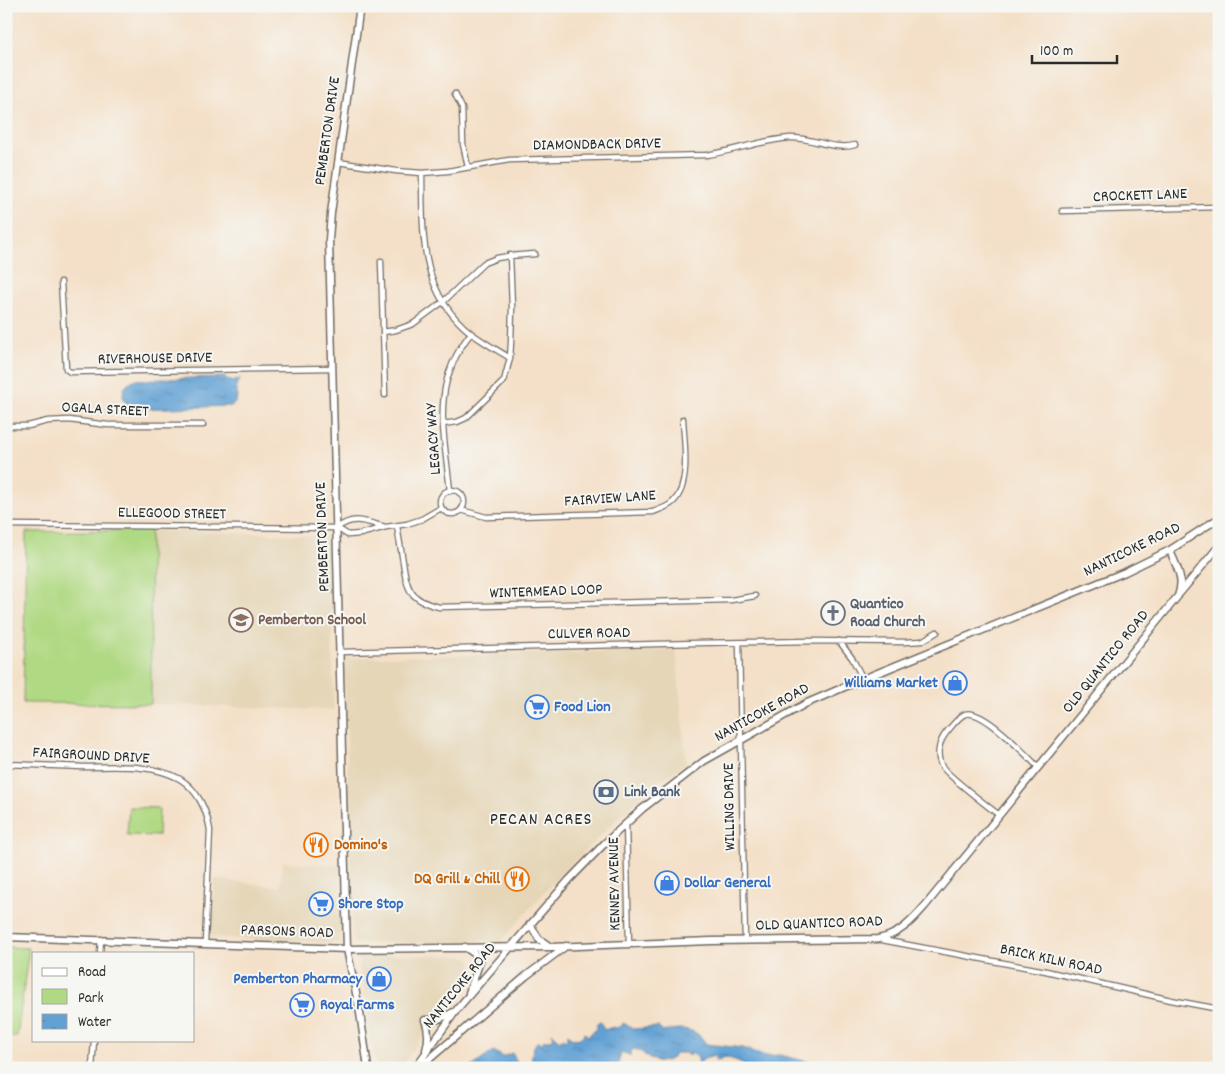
<svg xmlns="http://www.w3.org/2000/svg" width="1225" height="1074" font-family="Dekko,sans-serif">
<style>
.built{fill:#e5d6b7}
.green{fill:#b0d983;stroke:#6e8257}
.water{fill:url(#water-ripples);stroke:#466680}
.lines{fill:none;stroke-linecap:round;stroke-linejoin:round}
.street-casing{stroke:#716a62;stroke-width:7}
.secondary-casing{stroke:#716a62;stroke-width:9}
.street{stroke:#fff;stroke-width:4.5}
.secondary{stroke:#fff;stroke-width:6}
.labels{text-anchor:middle;dominant-baseline:central;stroke-width:4;stroke-linejoin:round;paint-order:stroke}
.street-label{font-size:16px;fill:#2b2b2b;stroke:#f6f6f2}
.worship-label{font-size:16px;font-weight:bold;fill:#5b616d;stroke:#f6f6f2;text-anchor:start}
.education-label{font-size:16px;font-weight:bold;fill:#785e54;stroke:#f6f6f2;text-anchor:start}
.shop-label{font-size:16px;font-weight:bold;fill:#366cbe;stroke:#f6f6f2;text-anchor:start}
.service-label{font-size:16px;font-weight:bold;fill:#4e5e75;stroke:#f6f6f2;text-anchor:start}
.food-label{font-size:16px;font-weight:bold;fill:#c56008;stroke:#f6f6f2;text-anchor:start}
.neighbourhood-label{font-size:18px;letter-spacing:1px;fill:#2b2b2b;stroke:#f6f6f2}
</style>
<defs>
<pattern id="water-ripples" width="26" height="14" patternUnits="userSpaceOnUse" patternTransform="scale(1.25)"><rect width="26" height="14" fill="#62a1d4"/><path d="M2 4q2-2 4 0t4 0M15 11q2-2 4 0t4 0" fill="none" stroke="#5183ac"/></pattern>
</defs>
<rect width="100%" height="100%" fill="#f6f6f2"/>
<filter id="ink" filterUnits="userSpaceOnUse"><feTurbulence type="fractalNoise" baseFrequency=".02" numOctaves="2"/><feDisplacementMap in="SourceGraphic" scale="10" xChannelSelector="R" yChannelSelector="G"/><feConvolveMatrix kernelMatrix="1 2 1 2 8 2 1 2 1" color-interpolation-filters="sRGB"/></filter>
<filter id="wash" filterUnits="userSpaceOnUse"><feTurbulence type="fractalNoise" baseFrequency=".0096" numOctaves="4" result="noise"/><feDisplacementMap in="SourceGraphic" scale="20" xChannelSelector="R" yChannelSelector="G"/><feGaussianBlur stdDeviation="1.12" result="paint"/><feColorMatrix in="noise" values="0 0 0 0 0 0 0 0 0 0 0 0 0 0 0 0 0 1.4 0 .05"/><feComposite in="paint" operator="in"/></filter>
<g filter="url(#wash)">
<rect width="100%" height="100%" fill="#f4e0c8"/>
<path class="built" d="M150,530L329,536L334,710L151,704Z
M676,650L686,764L666,777L637,800L559,876L501,941L353,943L344,658Z
M283,862L340,865L341,943L210,937L215,879L280,887Z
M357,954L464,956L470,958L471,962L472,968L400,1068H376Z"/>
<path class="green" d="M150,530L151,704L23,703L26,532Z
M129,807L159,808L158,836L127,835Z
M6,947L29,948L17,1037H6Z"/>
<path class="water" d="M224,377L233,382L241,378L236,385C237,393 239,400 232,406L136,409C119,405 119,386 134,380Z
M600,1021L604,1030L613,1027L616,1028L622,1026L623,1023L634,1029L658,1027L663,1032C680,1027 696,1027 706,1044L743,1048L766,1056L779,1055L823,1065L824,1068H747L738,1061L725,1057L716,1061L714,1055L707,1057L699,1063L697,1056L690,1053L689,1056L685,1053H676C672,1061 660,1064 651,1059C644,1056 644,1051 634,1049L631,1052V1056L625,1053H621L618,1064L621,1068H533C531,1058 531,1050 537,1042L543,1043L544,1040H551L554,1037L552,1033L559,1041L562,1039H568V1034L574,1039L580,1038L585,1033L588,1036L596,1029L597,1024Z
M494,1051L503,1057L512,1053L518,1063L517,1068H470Z"/>
</g>
<g filter="url(#ink)">
<g class="lines">
<g class="street-casing">
<path id="street" d="M455,94L462,108L463,144L468,167
M338,162L396,171L422,173L448,171L509,160L706,155C735,151 761,140 790,138C812,137 834,151 855,145
M422,173C423,232 418,291 471,333C483,342 497,350 510,358
M1062,211L1219,207
M381,261L385,395
M61,282L66,369L70,372L332,368
M383,332L396,330L413,324L444,301L484,263L497,258L509,256L535,254
M443,424L457,422L466,418L504,381L510,358L511,343L512,307L510,255
M6,426H28L48,421L69,420L108,425H203
M440 502a12 12 0 1 1 24 0a12 12 0 1 1-24 0Z
M450,491C444,430 430,385 471,333
M461,510L486,517L653,512C660,509 669,507 674,501C691,484 684,442 683,419
M6,525L337,528L348,535L360,534L386,527L407,524L422,519L441,508
M397,526C399,538 401,550 403,562C407,589 409,600 439,607L731,600L755,596
M337,528C355,515 365,522 385,527
M839,641L852,658L863,679
M739,643L745,941
M340,652L696,643L812,641L905,642L922,641L937,632
M6,764C32,765 57,766 83,767C114,767 152,763 180,779C198,790 207,811 210,830L205,943
M999,815C988,806 946,775 941,765C936,755 939,742 946,733C951,727 958,717 965,714C983,708 1026,755 1038,767
M626,823L629,943
M882,940L1046,971L1171,1000L1219,1009
M100,953L101,939
M92,1068L94,1040"/>
</g>
<g class="secondary-casing">
<path id="secondary" d="M360,6L331,213L329,240L347,949L360,1013L368,1068
M1180,593L1219,546
M530,924L539,939L549,946
M6,937L347,949L550,947L711,941L878,939C899,935 911,922 925,906L1178,596C1185,578 1176,567 1170,550
M465,947L475,954L480,961L469,993
M426,1050C429,1040 429,1030 425,1020C437,1021 443,1018 453,1012
M415,1068L458,1008L569,880L605,843L642,809L704,761L805,704L863,679L1125,572L1170,550L1219,518
M419,1068L526,976L566,946"/>
</g>
<use href="#street" class="street"/>
<use href="#secondary" class="secondary"/>
</g>
</g>
<defs>
<g id="church-ring" transform="scale(1.25)"><circle r="9.5" fill="#f6f6f2" stroke="#6b7280" stroke-width="1.5"/><path d="M-1.2-6h2.4v3.5h3.3v2.4h-3.3V6h-2.4V-.1h-3.3v-2.4h3.3Z" fill="#6b7280"/></g>
<g id="school-ring" transform="scale(1.25)"><circle r="9.5" fill="#f6f6f2" stroke="#8d6e63" stroke-width="1.5"/><path d="M0-5L7-2L0 1L-7-2ZM-4 1L0 2.5L4 1V4Q0 6-4 4Z" fill="#8d6e63"/></g>
<g id="shop-ring" transform="scale(1.25)"><circle r="9.5" fill="#f6f6f2" stroke="#3f7fe0" stroke-width="1.5"/><path d="M-5-2.5h2.3a2.7 3.5 0 0 1 5.4 0H5L5.5 6h-11ZM-1.5-2.5h3a1.5 2.3 0 0 0-3 0Z" fill="#3f7fe0"/></g>
<g id="supermarket-ring" transform="scale(1.25)"><circle r="9.5" fill="#f6f6f2" stroke="#3f7fe0" stroke-width="1.5"/><path d="M-6-5.5h2.5l.6 2H6L4.5 2H-2.5L-4.4-4H-6ZM-1.5 3.2a1.3 1.3 0 1 0 .1 0ZM3 3.2a1.3 1.3 0 1 0 .1 0Z" fill="#3f7fe0"/></g>
<g id="bank-ring" transform="scale(1.25)"><circle r="9.5" fill="#f6f6f2" stroke="#5c6f8a" stroke-width="1.5"/><path d="M-6-4H6V4H-6ZM0-2.3a2.3 2.3 0 1 0 0 4.6a2.3 2.3 0 1 0 0-4.6Z" fill="#5c6f8a"/></g>
<g id="restaurant-ring" transform="scale(1.25)"><circle r="9.5" fill="#f6f6f2" stroke="#e8710a" stroke-width="1.5"/><path d="M-5-6h1v4h1v-4h1v4h1v-4h1v5L-1.5 .5V6h-2V.5L-5-1ZM5-6V6H3V1.5H1.5Q1.5-4 5-6Z" fill="#e8710a"/></g>
</defs>
<g fill-rule="evenodd">
<use href="#church-ring" x="833" y="613"/>
<use href="#school-ring" x="241" y="620"/>
<use href="#shop-ring" x="955" y="683"/>
<use href="#supermarket-ring" x="537" y="707"/>
<use href="#bank-ring" x="606" y="792"/>
<use href="#restaurant-ring" x="316" y="845"/>
<use href="#restaurant-ring" x="517" y="879"/>
<use href="#shop-ring" x="667" y="883"/>
<use href="#supermarket-ring" x="321" y="904"/>
<use href="#shop-ring" x="379" y="979"/>
<use href="#supermarket-ring" x="302" y="1005"/>
</g>
<g class="labels">
<g class="street-label">
<text transform="translate(328 131) rotate(-82)">PEMBERTON DRIVE</text>
<text transform="translate(597 145) rotate(-1)">DIAMONDBACK DRIVE</text>
<text transform="translate(1140 196) rotate(-2)">CROCKETT LANE</text>
<text transform="translate(155 359) rotate(-1)">RIVERHOUSE DRIVE</text>
<text transform="translate(105 410) rotate(3)">OGALA STREET</text>
<text transform="translate(434 439) rotate(-94)">LEGACY WAY</text>
<text transform="translate(610 499) rotate(-4)">FAIRVIEW LANE</text>
<text transform="translate(172 514) rotate(1)">ELLEGOOD STREET</text>
<text transform="translate(323 537) rotate(-92)">PEMBERTON DRIVE</text>
<text transform="translate(1132 550) rotate(-26)">NANTICOKE ROAD</text>
<text transform="translate(546 592) rotate(-2)">WINTERMEAD LOOP</text>
<text transform="translate(589 634) rotate(-1)">CULVER ROAD</text>
<text transform="translate(1106 662) rotate(-51)">OLD QUANTICO ROAD</text>
<text transform="translate(762 713) rotate(-29)">NANTICOKE ROAD</text>
<text transform="translate(91 756) rotate(3)">FAIRGROUND DRIVE</text>
<text transform="translate(730 807) rotate(-91)">WILLING DRIVE</text>
<text transform="translate(615 884) rotate(-91)">KENNEY AVENUE</text>
<text transform="translate(819 924) rotate(-2)">OLD QUANTICO ROAD</text>
<text transform="translate(287 932) rotate(2)">PARSONS ROAD</text>
<text transform="translate(1051 960) rotate(12)">BRICK KILN ROAD</text>
<text transform="translate(460 986) rotate(-51)">NANTICOKE ROAD</text>
</g>
<g class="worship-label">
<text x="850" y="604">Quantico<tspan x="850" dy="18">Road Church</tspan></text>
</g>
<g class="education-label">
<text x="258" y="620">Pemberton School</text>
</g>
<g class="shop-label">
<text x="938" y="683" text-anchor="end">Williams Market</text>
<text x="554" y="707">Food Lion</text>
<text x="684" y="883">Dollar General</text>
<text x="338" y="904">Shore Stop</text>
<text x="362" y="979" text-anchor="end">Pemberton Pharmacy</text>
<text x="320" y="1005">Royal Farms</text>
</g>
<g class="service-label">
<text x="624" y="792">Link Bank</text>
</g>
<g class="food-label">
<text x="334" y="845">Domino's</text>
<text x="500" y="879" text-anchor="end">DQ Grill &amp; Chill</text>
</g>
<g class="neighbourhood-label">
<text x="541" y="820">PECAN ACRES</text>
</g>
</g>
<rect width="1225" height="1074" fill="none" stroke="#f6f6f2" stroke-width="25"/>
<rect x="32" y="952" width="162" height="90" fill="#f6f6f2" stroke="#a5a5a2"/>
<rect x="42" y="968" width="25" height="8" fill="#ffffff" stroke="#a5a5a2"/>
<text x="78" y="976" font-size="15" fill="#2b2b2b">Road</text>
<rect x="42" y="989" width="25" height="15" fill="#b0d983" stroke="#a5a5a2"/>
<text x="78" y="1002" font-size="15" fill="#2b2b2b">Park</text>
<rect x="42" y="1014" width="25" height="15" fill="url(#water-ripples)" stroke="#a5a5a2"/>
<text x="78" y="1026" font-size="15" fill="#2b2b2b">Water</text>
<path d="M1032 55v8h85v-8" fill="none" stroke="#2b2b2b" stroke-width="2.5"/>
<text x="1040" y="55" font-size="15" fill="#2b2b2b" stroke="#f6f6f2" stroke-width="4" paint-order="stroke">100 m</text>
</svg>
